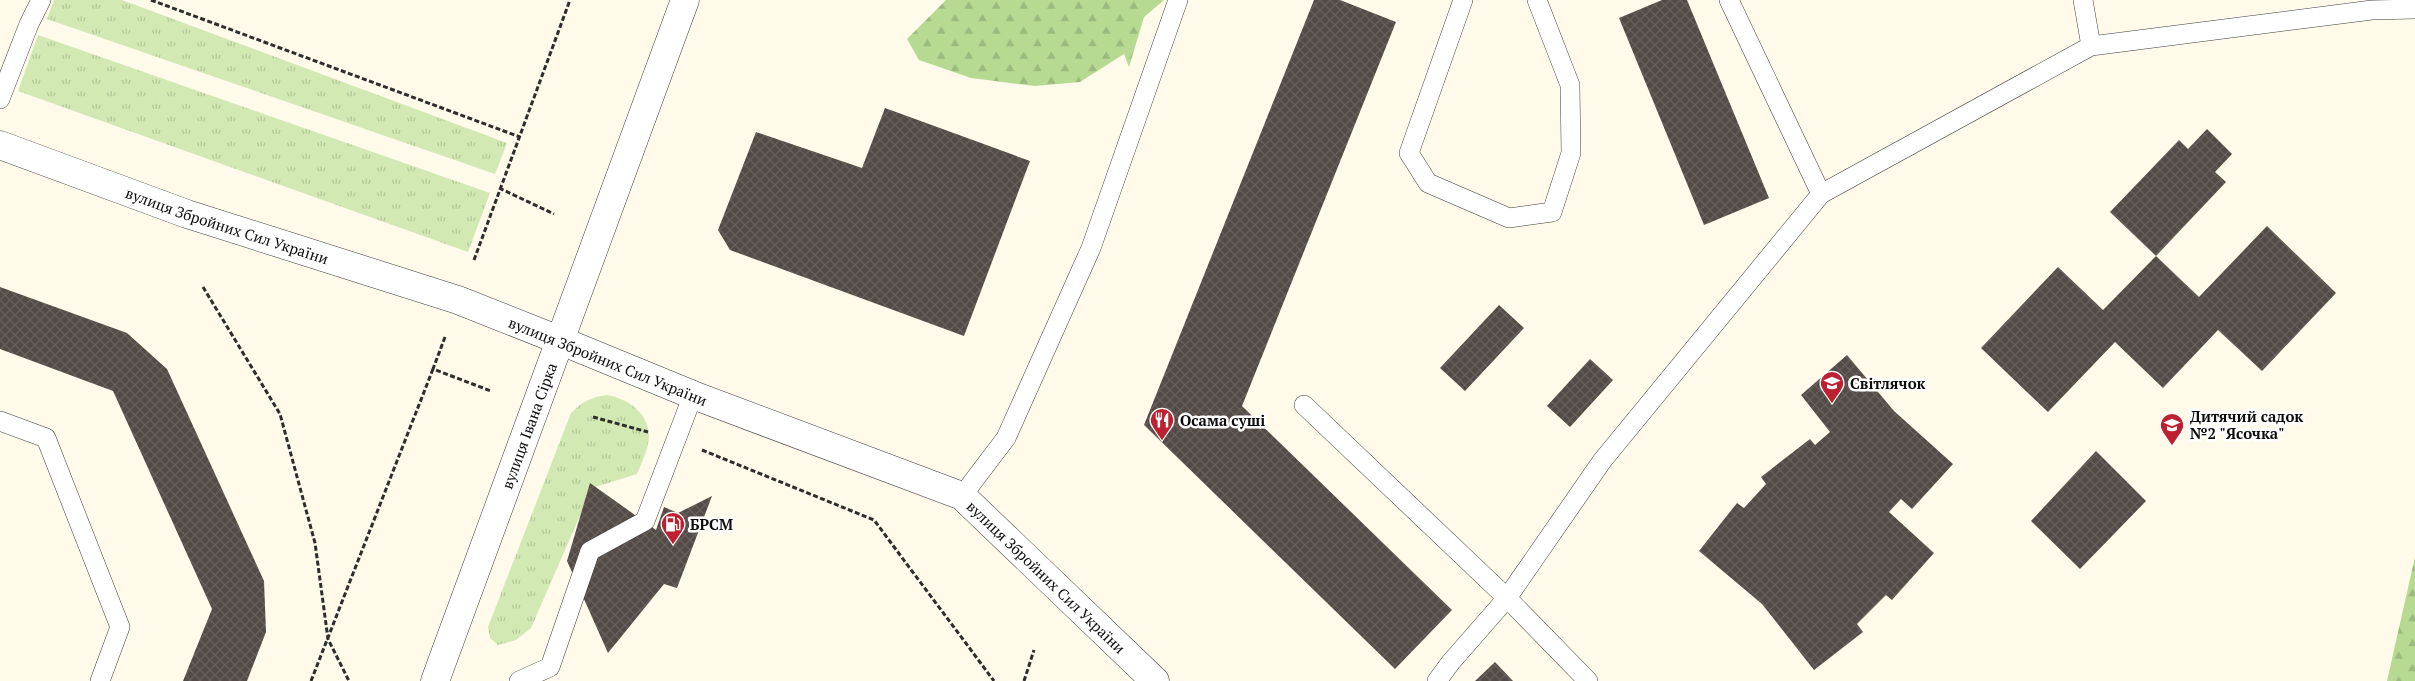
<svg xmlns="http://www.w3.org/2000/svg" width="2415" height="681" font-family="'PT Serif',serif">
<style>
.grass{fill:url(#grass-tufts)}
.forest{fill:url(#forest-firs)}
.building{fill:url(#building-cross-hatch)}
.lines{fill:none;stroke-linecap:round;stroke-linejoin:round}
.service-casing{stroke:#3e3e3e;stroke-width:20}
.minor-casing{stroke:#3e3e3e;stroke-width:29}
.tertiary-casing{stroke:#3e3e3e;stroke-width:29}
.path{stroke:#2d2d2d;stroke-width:3;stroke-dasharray:5 2.5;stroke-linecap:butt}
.service{stroke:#fff;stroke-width:19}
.minor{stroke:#fff;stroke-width:28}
.tertiary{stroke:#fff;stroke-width:28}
.labels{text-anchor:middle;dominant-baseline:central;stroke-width:5;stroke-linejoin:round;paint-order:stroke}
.street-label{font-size:15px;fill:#0b0b0b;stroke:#fff}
.poi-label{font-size:15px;font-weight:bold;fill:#0b0b0b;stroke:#fff;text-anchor:start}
</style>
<defs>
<pattern id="grass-tufts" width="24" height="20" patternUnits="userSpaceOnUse" patternTransform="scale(1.25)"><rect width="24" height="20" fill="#d2e9b3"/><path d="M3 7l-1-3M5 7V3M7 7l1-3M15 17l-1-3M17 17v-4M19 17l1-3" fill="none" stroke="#b3c699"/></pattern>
<pattern id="forest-firs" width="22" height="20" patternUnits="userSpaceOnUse" patternTransform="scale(1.25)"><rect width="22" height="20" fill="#b6da92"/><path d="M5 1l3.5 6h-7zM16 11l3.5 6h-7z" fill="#9bba7d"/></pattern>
<pattern id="building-cross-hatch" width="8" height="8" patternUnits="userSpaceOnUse" patternTransform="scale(1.25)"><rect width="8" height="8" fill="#544b47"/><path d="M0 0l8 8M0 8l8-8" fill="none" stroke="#68605d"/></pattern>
</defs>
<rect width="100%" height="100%" fill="#fffae9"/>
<path class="grass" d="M54,0H122L507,143L495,174L47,19Z
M38,35L490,193L468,252L18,91Z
M607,395C630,399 654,417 648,444C646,454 641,464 637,474L592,488L531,628L516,640L498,645L490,638L488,627L571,413C582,402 591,397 607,395Z"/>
<path class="forest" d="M946,0H1164L1144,17L1129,67L1124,54L1080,82L1035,86L971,78L919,60L907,39Z
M2415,557V681H2387Z"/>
<path class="building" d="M1314,0H1340L1396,22L1242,406L1452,610L1395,669L1144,425Z
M1662,0H1687L1769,198L1704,225L1619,18Z
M885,108L1030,161L964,336L730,250L718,230L756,132L862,168Z
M2207,129L2232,154L2215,172L2226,182L2156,256L2110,212L2179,140L2188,149Z
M2267,226L2336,293L2262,371L2218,330L2163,388L2115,342L2048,412L1981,348L2058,267L2103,310L2156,256L2199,297Z
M0,287L127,333L167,369L264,581L266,632L247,681H183L212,609L113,391L0,349Z
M1499,305L1524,328L1465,391L1440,368Z
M1847,355L1894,411L1953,464L1912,509L1901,499L1889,512L1934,553L1892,600L1886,595L1857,624L1863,632L1814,670L1762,604L1699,551L1737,503L1744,508L1766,484L1761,477L1810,439L1815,445L1830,432L1801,395Z
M1590,359L1613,380L1570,427L1547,406Z
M2096,451L2146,501L2080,569L2031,521Z
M590,483L656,530L664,507L678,513L712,496L677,588L664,584L608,653L567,561Z
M1495,662L1513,681H1475Z"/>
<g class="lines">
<g class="service-casing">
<path id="service" d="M1463,0L1409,153L1428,183L1509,218L1552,212L1571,153L1570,85L1537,0
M2083,0L2091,46L2372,10L2415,9
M0,99L29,24L41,0
M1821,194L2091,46
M1304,405L1507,598L1588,681
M0,421L46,438L120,627L100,681
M962,496L1006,438L1091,248L1178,0
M519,681L550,667L590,551L645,521L693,395
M1437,681L1451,662L1507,598L1602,461L1821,194L1729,0"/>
</g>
<g class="minor-casing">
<g id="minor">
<path id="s1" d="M559,340L693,395L962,496L1155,681"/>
</g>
</g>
<g class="tertiary-casing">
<g id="tertiary">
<path id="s2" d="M0,145L187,214L458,300L559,340"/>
<path id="s3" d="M435,681L685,0"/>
</g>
</g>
<path class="path" d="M151,0L520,137
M499,188L554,214
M474,260L570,0
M203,287L280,414L315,543L328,639L349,681
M445,337L433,369L491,391
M593,417L648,432
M702,450L874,520L994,681
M311,681L433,369
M1024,681L1034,650"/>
<use href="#service" class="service"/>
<use href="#minor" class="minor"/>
<use href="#tertiary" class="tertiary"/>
</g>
<defs>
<g id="school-pin" transform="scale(1.25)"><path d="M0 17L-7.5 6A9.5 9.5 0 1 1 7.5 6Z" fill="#bd2131" stroke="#fff"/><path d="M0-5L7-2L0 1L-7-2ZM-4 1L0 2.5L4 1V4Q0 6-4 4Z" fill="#fff"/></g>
<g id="restaurant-pin" transform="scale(1.25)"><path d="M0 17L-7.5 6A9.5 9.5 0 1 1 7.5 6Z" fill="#bd2131" stroke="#fff"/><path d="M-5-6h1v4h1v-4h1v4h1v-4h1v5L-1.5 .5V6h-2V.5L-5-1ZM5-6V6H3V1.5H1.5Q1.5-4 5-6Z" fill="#fff"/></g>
<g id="fuel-pin" transform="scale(1.25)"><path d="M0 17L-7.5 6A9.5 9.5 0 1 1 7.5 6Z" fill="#bd2131" stroke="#fff"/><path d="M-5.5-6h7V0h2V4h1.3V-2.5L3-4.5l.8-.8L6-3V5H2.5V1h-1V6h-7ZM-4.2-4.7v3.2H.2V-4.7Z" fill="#fff"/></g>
</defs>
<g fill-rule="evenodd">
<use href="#school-pin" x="1832" y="383"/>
<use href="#restaurant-pin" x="1162" y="420"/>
<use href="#school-pin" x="2172" y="425"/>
<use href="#fuel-pin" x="673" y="524"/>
</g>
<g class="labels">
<g class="street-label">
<text stroke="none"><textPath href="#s2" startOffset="241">вулиця Збройних Сил України</textPath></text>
<text transform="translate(608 361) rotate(22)">вулиця Збройних Сил України</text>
<text stroke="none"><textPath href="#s3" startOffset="272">вулиця Івана Сірка</textPath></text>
<text stroke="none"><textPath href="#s1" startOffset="549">вулиця Збройних Сил України</textPath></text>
</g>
<g class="poi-label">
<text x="1850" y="383">Світлячок</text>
<text x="2190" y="416">Дитячий садок<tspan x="2190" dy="17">№2 "Ясочка"</tspan></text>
<text x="1180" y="420">Осама суші</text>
<text x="690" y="524">БРСМ</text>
</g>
</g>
</svg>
